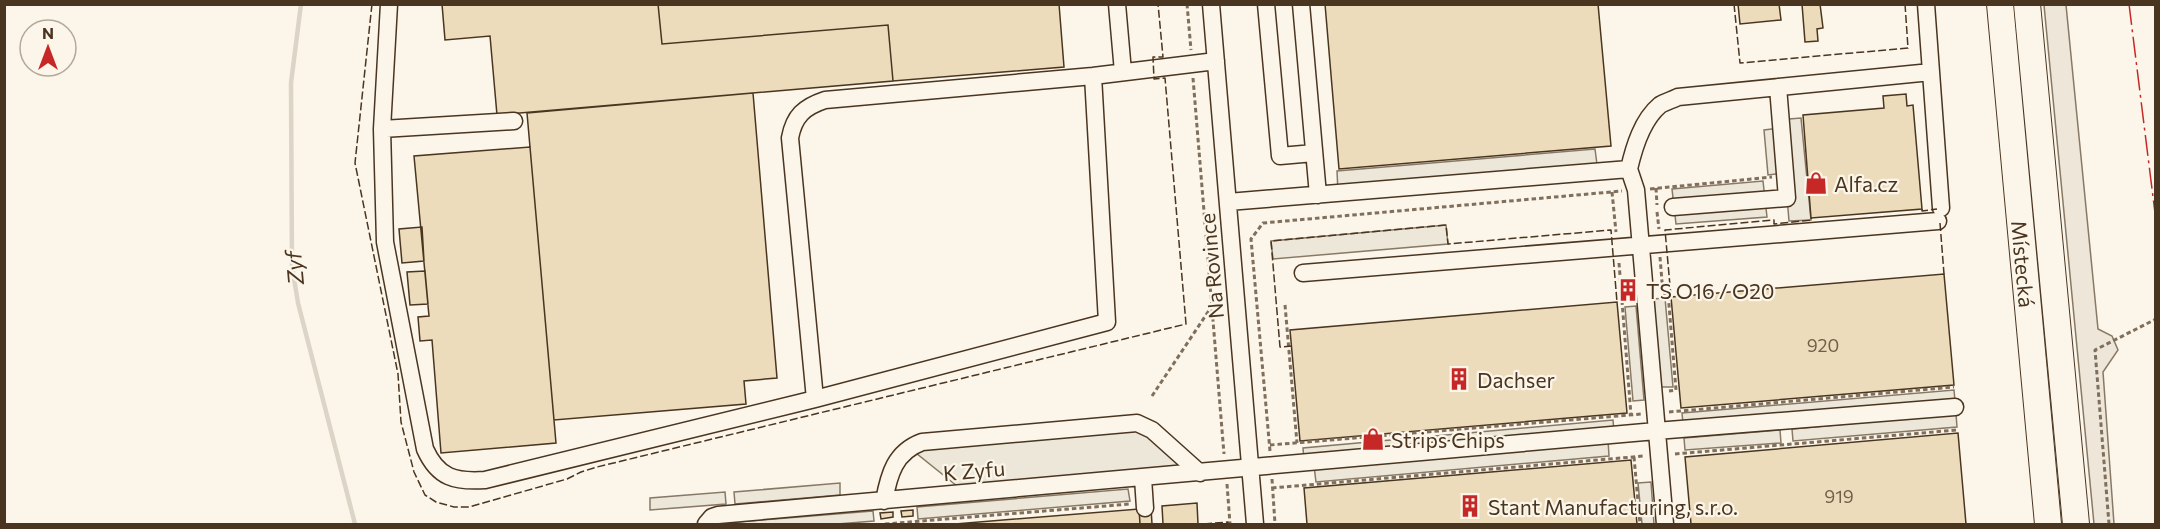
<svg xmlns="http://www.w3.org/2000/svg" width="2160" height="529" font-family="Commissioner,sans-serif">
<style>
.green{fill:#ede6d9;stroke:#887966;stroke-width:1.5}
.parking{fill:#ede7d9;stroke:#887966;stroke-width:1.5}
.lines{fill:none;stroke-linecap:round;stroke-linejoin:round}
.stream{stroke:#dcd4c6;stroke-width:4.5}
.building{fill:#ecdcbc;stroke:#4a3520;stroke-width:1.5}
.minor-casing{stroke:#4a3520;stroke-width:19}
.highway-casing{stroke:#4a3520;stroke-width:28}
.path{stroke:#7f6f5c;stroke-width:3;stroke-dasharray:4.5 3;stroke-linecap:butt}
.minor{stroke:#fbf6e9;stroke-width:16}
.highway{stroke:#fbf6e9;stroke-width:26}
.fence{stroke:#4a3520;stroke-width:1.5;stroke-dasharray:8 3;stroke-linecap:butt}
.power{stroke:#c62828;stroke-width:1.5;stroke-dasharray:21 4.5 3 4.5;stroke-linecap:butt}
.labels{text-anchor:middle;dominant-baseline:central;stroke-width:4.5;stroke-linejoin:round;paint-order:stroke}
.number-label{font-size:18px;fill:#725f47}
.poi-label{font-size:21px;fill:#4a3520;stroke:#fbf6e9;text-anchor:start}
.street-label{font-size:21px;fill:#4a3520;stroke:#fbf6e9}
.water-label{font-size:22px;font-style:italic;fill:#4a3520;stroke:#fbf6e9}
</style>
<rect width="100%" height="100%" fill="#fbf6e9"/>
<path class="green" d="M2044,5H2066L2098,329L2112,336L2118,350L2103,372L2114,524H2094Z"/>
<path class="parking" d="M1801,118L1811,220L1789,221L1785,173L1768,175L1764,130L1781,128L1789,119Z
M1595,149L1598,172L1338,193L1337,171Z
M1763,181L1767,217L1676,224L1672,189Z
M1446,225L1448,244L1273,259L1271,241Z
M1665,298L1673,387H1661L1653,299Z
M1636,306L1644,400L1633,401L1625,307Z
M1954,390L1955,401L1683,424L1682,413Z
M1956,414L1957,427L1793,441L1792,429Z
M1613,420L1614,432L1304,460L1303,448Z
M1780,430L1781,443L1685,450L1684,438Z
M1138,431L1151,437L1187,466L957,486L916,453L922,449Z
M1608,440L1609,456L1316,482L1314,466Z
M1651,482L1654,524H1642L1638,483Z
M840,483V495L735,504L734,492Z
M1128,489L1130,501L918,519L917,507Z
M725,492L726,504L650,510V498Z
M873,511L874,521L837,524H737V522Z"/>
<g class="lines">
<path class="stream" d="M301,4L291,83L292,266L298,303L355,524"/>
</g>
<path class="building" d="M442,4H658L662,44L888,25L893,81L497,115L490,36L445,40Z
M658,4H1059L1064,67L893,81L888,25L662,44Z
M1325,4H1598L1611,146L1339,169Z
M1738,4H1779L1781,20L1740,24Z
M1802,4H1820L1823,28L1817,29L1818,41L1805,42Z
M753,93L777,378L744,381L746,404L554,420L527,113Z
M1906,94L1907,106L1913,105L1922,209L1811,218L1803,115L1884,108L1883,96Z
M530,147L556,443L441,453L432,340L420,341L418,317L429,316L414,156Z
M422,227L424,261L402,263L399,229Z
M425,271L428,304L410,305L407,272Z
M1944,274L1954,385L1681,408L1671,297Z
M1630,282L1632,298H1625L1624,283Z
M1617,302L1627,413L1300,441L1290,330Z
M1958,433L1966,524H1691L1685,457Z
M1631,460L1637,524H1307L1304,488Z
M1197,503L1198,524H1163L1162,506Z
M1151,508L1152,524H1140L1139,509Z
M1139,509L1140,524H955Z
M913,510V516L902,517L901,511Z
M893,512V517L881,519L880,513Z"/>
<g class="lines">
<g class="minor-casing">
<path id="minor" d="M389,4L382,129L385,242L425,449C438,478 455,482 485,480L815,399L1107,322L1093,76
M1117,4L1123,72
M1211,4L1255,524
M1266,4L1280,156L1314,153
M1301,4L1318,195
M1926,4L1941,208
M382,129L514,121
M1629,169L1636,190L1665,524
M1228,202L1629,169C1634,147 1642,120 1660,105C1665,102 1672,100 1678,97L1931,72
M1673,207L1787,198L1778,87
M1303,273L1938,221
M815,399L790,138C794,116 804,107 825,100L1093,76L1216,61
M1143,478L1145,508
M884,501C889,474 895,452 922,442L1137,423L1152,430L1200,473
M706,524L712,517L718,515L1656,431L1955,407"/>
</g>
<g class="highway-casing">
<g id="highway">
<path id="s1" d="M2000,4L2048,524"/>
<path d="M2027,4L2076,524"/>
</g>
</g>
<path class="path" d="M1187,4L1191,50
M1193,78L1224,454
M1656,188L1657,205
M1650,189L1772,177
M1612,192L1616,232
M1657,212L1659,229
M1660,257L1663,294L1668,293L1676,390L1669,391
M1619,263L1631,415
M1285,305L1297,443
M1152,396L1212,306
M1669,412L1954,387
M1270,445L1642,414
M1270,451L1251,239L1263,223L1622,191
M1675,454L1957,430
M1634,457L1640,524
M1272,479L1275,524
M1227,484L1230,524
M1272,488L1644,456
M885,524L1130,504
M2109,524L2095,350L2156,319"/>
<use href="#minor" class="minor"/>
<use href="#highway" class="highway"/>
<path class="fence" d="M372,4L355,163L398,374L401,422L414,472L425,495L436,502L454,507H469L567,479L581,472L597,467L1186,324L1165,78L1154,79L1153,57H1163L1158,4
M1734,4L1740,63L1908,48L1905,4
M1922,209V211L1937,209
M1940,223L1944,274
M1671,297L1665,230L1774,220V224L1812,220L1811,218
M1292,346L1280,347L1271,241L1446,225L1448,244L1611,230L1617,302
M1204,524L1228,522V524"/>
<path class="power" d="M2129,4L2156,221"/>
</g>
<defs>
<g id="shop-bare" transform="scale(1.8)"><path d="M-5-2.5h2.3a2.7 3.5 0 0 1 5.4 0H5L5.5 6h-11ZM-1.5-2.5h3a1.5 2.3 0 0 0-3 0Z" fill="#c62828" stroke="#fbf6e9" stroke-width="2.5" paint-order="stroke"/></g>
<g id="building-bare" transform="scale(1.8)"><path d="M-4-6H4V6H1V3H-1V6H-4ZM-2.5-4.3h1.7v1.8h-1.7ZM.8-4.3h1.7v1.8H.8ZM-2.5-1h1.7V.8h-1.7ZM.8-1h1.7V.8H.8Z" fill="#c62828" stroke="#fbf6e9" stroke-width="2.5" paint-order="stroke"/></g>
</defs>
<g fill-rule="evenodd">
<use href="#shop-bare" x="1816" y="183"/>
<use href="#building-bare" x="1628" y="290"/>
<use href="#building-bare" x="1459" y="379"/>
<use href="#shop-bare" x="1373" y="439"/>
<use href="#building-bare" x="1470" y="506"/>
</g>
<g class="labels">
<g class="number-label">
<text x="1823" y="345">920</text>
<text x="1839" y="496">919</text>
</g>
<g class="poi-label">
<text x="1834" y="183">Alfa.cz</text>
<text x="1646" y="290">TS O16 / O20</text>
<text x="1477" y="379">Dachser</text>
<text x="1391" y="439">Strips Chips</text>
<text x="1488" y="506">Stant Manufacturing, s.r.o.</text>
</g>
<g class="street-label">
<text stroke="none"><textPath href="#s1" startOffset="261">Místecká</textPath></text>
<text transform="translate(1211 266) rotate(-95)">Na Rovince</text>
<text transform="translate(974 470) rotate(-5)">K Zyfu</text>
</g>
<g class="water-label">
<text transform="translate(294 268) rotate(-95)">Zyf</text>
</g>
</g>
<rect width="2160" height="529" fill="none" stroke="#4a3520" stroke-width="12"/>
<g transform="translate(48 48)"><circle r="28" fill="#fbf6e9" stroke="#b4a999" stroke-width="1.5"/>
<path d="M0-4.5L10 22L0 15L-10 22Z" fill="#c62828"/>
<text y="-9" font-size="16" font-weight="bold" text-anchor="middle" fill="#4a3520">N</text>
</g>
</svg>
